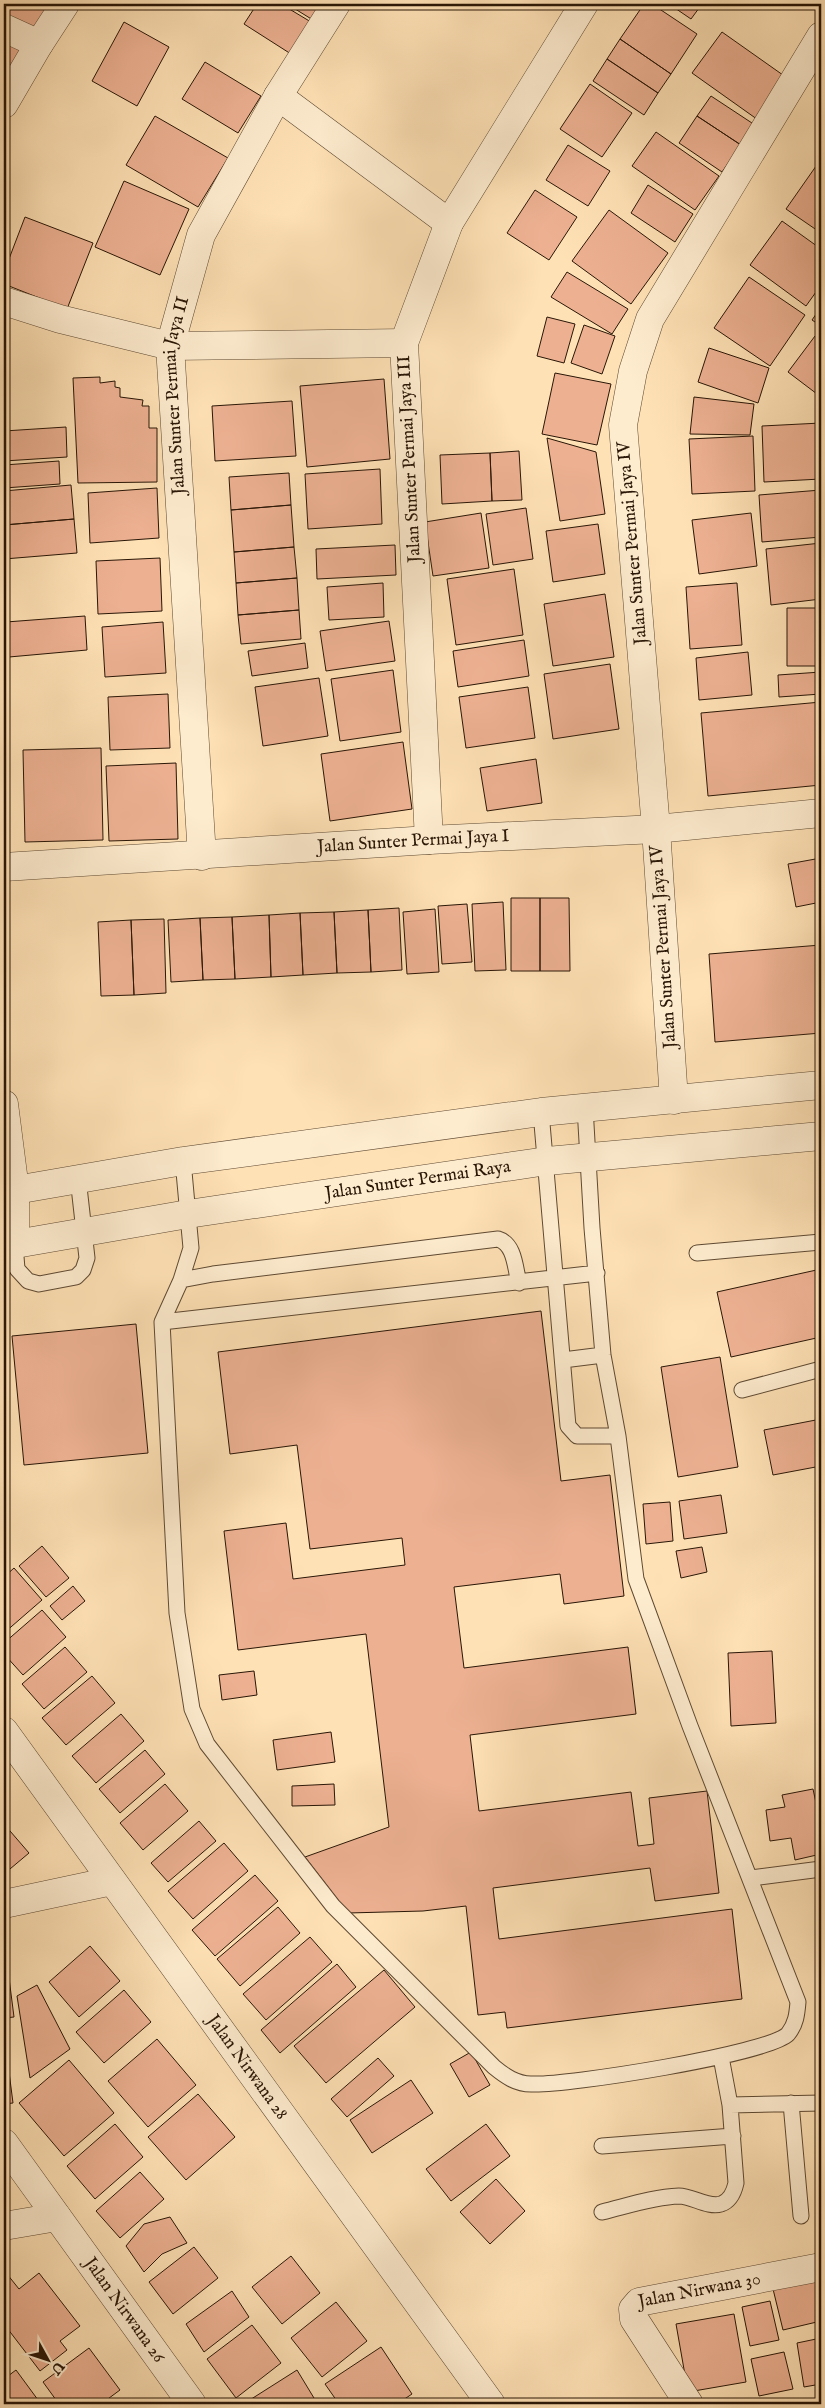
<svg xmlns="http://www.w3.org/2000/svg" width="825" height="2408" font-family="'IM FELL English',serif">
<style>
.building{fill:#edb192;stroke:#291606}
.lines{fill:none;stroke-linecap:round;stroke-linejoin:round}
.service-casing{stroke:#5e4932;stroke-width:17}
.minor-casing{stroke:#5e4932;stroke-width:29}
.tertiary-casing{stroke:#5e4932;stroke-width:29}
.service{stroke:#feeccf;stroke-width:15}
.minor{stroke:#feeccf;stroke-width:28}
.tertiary{stroke:#feeccf;stroke-width:28}
.labels{text-anchor:middle;dominant-baseline:central;stroke-width:4;stroke-linejoin:round;paint-order:stroke}
.street-label{font-size:18px;fill:#291606;stroke:#feeccf}
</style>
<rect width="100%" height="100%" fill="#fee1b5"/>
<filter id="stains"><feTurbulence type="fractalNoise" baseFrequency=".004" numOctaves="4"/><feColorMatrix values="0 0 0 0 .2 0 0 0 0 .09 0 0 0 0 .02 0 0 0 .5 -.17"/></filter>
<radialGradient id="worn" r=".72"><stop offset=".6" stop-color="#630" stop-opacity="0"/><stop offset="1" stop-color="#630" stop-opacity=".3"/></radialGradient>
<path class="building" d="M9,4H52L34,35L4,17Z
M257,4H281L311,22L291,54L244,24Z
M287,4H323L313,20Z
M644,4H652L697,34L671,74L620,39Z
M669,4H702L691,19Z
M124,22L169,47L137,106L92,81Z
M722,32L790,80L761,122L692,73Z
M4,36L30,53L14,78L4,72Z
M620,39L671,74L658,93L607,59Z
M607,59L658,93L644,115L593,81Z
M205,62L261,96L238,133L182,99Z
M590,84L632,113L602,157L560,129Z
M711,96L755,125L741,145L697,116Z
M155,116L228,158L198,207L126,165Z
M697,116L741,145L722,172L679,143Z
M656,132L719,176L695,210L632,166Z
M568,145L610,171L588,206L546,180Z
M821,159V233L786,209Z
M124,181L189,209L160,275L95,247Z
M648,185L693,214L675,242L631,213Z
M535,190L577,217L549,260L507,233Z
M609,210L668,253L631,304L572,261Z
M25,217L93,243L67,309L4,284V272Z
M782,221L821,249V285L806,306L750,265Z
M567,272L628,309L612,334L551,297Z
M749,277L805,315L770,366L714,328Z
M821,307V326L812,320Z
M547,317L575,324L564,363L537,356Z
M584,325L615,336L602,374L571,363Z
M815,336L821,341V397L788,372Z
M709,348L769,368L758,403L698,382Z
M555,373L611,384L597,445L542,434Z
M100,377V383L115,381V387L120,388V397L143,400L142,406H149V428H157V482L78,483L73,378Z
M384,379L390,459L307,467L300,386Z
M694,397L754,404L750,435L690,434Z
M292,401L296,456L215,461L212,406Z
M821,423V479L764,482L762,426Z
M66,427L67,457L4,461V431Z
M753,436L755,491L692,494L689,439Z
M547,438L596,452L605,514L560,521Z
M519,451L522,500L492,501L490,453Z
M490,453L492,501L442,504L440,455Z
M59,461L60,484L4,488V465Z
M380,469L382,524L308,529L305,474Z
M289,473L291,505L231,510L229,477Z
M71,485L74,519L4,525V491Z
M157,488L159,538L90,543L88,493Z
M821,490V537L762,542L759,495Z
M291,505L294,547L234,552L231,510Z
M526,508L533,559L493,565L486,514Z
M481,513L489,568L433,576L425,522Z
M751,513L757,566L699,574L692,520Z
M74,519L77,553L4,559V525Z
M598,524L605,574L553,582L546,531Z
M821,543V599L771,605L766,549Z
M395,545L396,575L317,579L316,549Z
M294,547L297,578L236,583L234,552Z
M160,558L162,611L98,614L96,561Z
M514,569L523,635L456,645L447,579Z
M297,578L299,610L238,615L236,583Z
M383,583L384,617L329,620L327,587Z
M737,583L742,645L690,649L686,587Z
M605,594L614,657L553,666L544,604Z
M787,608H821V666H787Z
M299,610L301,639L241,644L238,615Z
M85,616L87,650L9,657L6,622Z
M389,621L395,661L326,671L320,631Z
M163,622L166,673L105,677L102,627Z
M524,640L529,676L458,687L453,651Z
M305,643L308,668L252,676L248,651Z
M748,652L752,695L699,700L696,658Z
M610,664L619,729L553,739L544,674Z
M393,670L401,732L340,741L331,679Z
M821,672V694L779,697L778,675Z
M319,678L328,736L263,746L255,687Z
M528,687L535,738L466,748L459,697Z
M168,694L170,748L110,750L108,697Z
M821,702V785L708,796L701,713Z
M403,742L412,809L330,821L321,754Z
M101,748L103,840L25,842L23,750Z
M536,759L542,803L487,811L480,768Z
M176,763L178,839L109,841L106,766Z
M821,858V902L796,907L788,864Z
M511,898H540V971H511Z
M540,898H569L570,971H540Z
M503,902L506,970L475,971L472,904Z
M467,904L472,962L442,964L438,906Z
M399,908L402,970L371,972L368,910Z
M435,909L439,972L407,974L403,912Z
M368,910L371,972L337,973L334,912Z
M334,912L337,973L303,975L300,913Z
M300,913L303,975L271,977L269,915Z
M269,915L271,977L235,979L232,917Z
M232,917L235,979L203,980L200,918Z
M200,918L203,980L171,982L168,920Z
M164,919L166,993L134,995L131,920Z
M131,920L134,995L101,996L98,922Z
M821,945V1033L715,1042L709,954Z
M821,1269V1337L731,1357L717,1292Z
M541,1311L561,1481L610,1475L624,1596L564,1604L560,1574L454,1587L464,1668L628,1647L636,1714L470,1735L479,1811L631,1792L638,1846L654,1844L649,1798L707,1791L719,1893L655,1901L650,1868L493,1888L499,1939L732,1909L742,1999L507,2028L505,2012L478,2015L466,1906L423,1911L348,1913L305,1857L389,1827L366,1634L238,1650L224,1531L286,1523L293,1579L405,1565L402,1538L310,1549L297,1445L230,1454L218,1352Z
M136,1324L148,1453L24,1465L12,1336Z
M720,1357L738,1467L678,1477L661,1367Z
M821,1419V1466L773,1475L764,1430Z
M721,1495L727,1533L684,1539L679,1501Z
M670,1502L673,1541L646,1544L643,1504Z
M42,1546L69,1578L46,1597L19,1566Z
M702,1547L707,1572L681,1578L676,1551Z
M14,1568L42,1600L4,1633V1577Z
M73,1586L85,1601L62,1620L50,1606Z
M42,1610L66,1637L23,1675L4,1654V1643Z
M65,1647L87,1672L44,1709L22,1684Z
M772,1651L776,1723L731,1726L728,1653Z
M254,1671L257,1695L222,1700L219,1675Z
M92,1676L115,1703L66,1745L42,1718Z
M121,1714L144,1741L96,1783L72,1756Z
M331,1732L335,1762L277,1770L273,1740Z
M145,1750L165,1774L120,1813L99,1789Z
M165,1784L188,1811L143,1850L120,1823Z
M334,1784L335,1805L292,1806V1786Z
M813,1789L816,1803H821V1854L795,1860L791,1838L770,1841L766,1810L785,1807L782,1795Z
M199,1821L216,1841L168,1882L151,1863Z
M4,1824L29,1853L4,1874Z
M224,1843L248,1871L193,1919L168,1891Z
M255,1875L278,1901L215,1956L192,1930Z
M278,1907L300,1933L240,1986L217,1959Z
M310,1937L332,1962L266,2020L243,1994Z
M90,1946L120,1981L79,2017L49,1982Z
M337,1964L356,1987L280,2053L261,2030Z
M384,1970L415,2007L326,2083L294,2046Z
M9,1978L14,2017L4,2018V1979Z
M37,1985L70,2049L30,2078L17,1996Z
M124,1990L151,2022L104,2063L76,2032Z
M4,2033L13,2103L4,2104Z
M157,2039L196,2085L148,2127L108,2081Z
M471,2052L490,2085L469,2097L450,2064Z
M378,2058L394,2076L347,2117L331,2099Z
M69,2060L114,2113L64,2156L19,2103Z
M411,2080L433,2113L372,2153L350,2120Z
M198,2094L235,2137L186,2180L148,2137Z
M115,2124L143,2157L95,2199L67,2166Z
M486,2124L510,2156L451,2201L426,2169Z
M140,2172L164,2199L120,2238L96,2211Z
M496,2179L525,2211L490,2244L460,2212Z
M170,2217L187,2243L162,2254L144,2272L126,2246L144,2224Z
M194,2247L218,2278L173,2314L149,2282Z
M291,2256L320,2293L282,2324L252,2287Z
M39,2273L80,2326L60,2341L67,2350L40,2371L4,2324V2277L7,2274L19,2289Z
M819,2279L821,2289V2321L783,2330L773,2289Z
M232,2291L249,2317L204,2352L186,2324Z
M770,2301L779,2340L750,2346L742,2307Z
M336,2302L367,2341L322,2377L291,2338Z
M734,2314L746,2382L688,2392L676,2324Z
M252,2325L281,2363L236,2398L207,2359Z
M821,2338V2384L804,2387L797,2343Z
M381,2347L412,2394L397,2404H339L325,2384Z
M89,2348L120,2390L101,2404H59L43,2382Z
M784,2352L793,2389L759,2396L751,2359Z
M16,2370L41,2404H4V2379Z
M297,2370L317,2403L246,2404L245,2403Z"/>
<g class="lines">
<g class="service-casing">
<path id="service" d="M541,1112L568,1426L577,1436H618
M183,1161L191,1248L181,1280L162,1322L177,1613L192,1709L207,1744L333,1906L494,2067C505,2076 516,2084 531,2084C566,2086 768,2054 788,2034C796,2024 797,2014 798,2002L690,1726L636,1579L618,1436L603,1355L592,1228L585,1107
M15,1244L17,1269L28,1281L39,1284L76,1277L83,1270L87,1258L78,1178
M697,1253L821,1242
M181,1280L213,1274L498,1239C515,1244 515,1268 519,1283
M162,1322L597,1273
M563,1360L603,1355
M742,1390L821,1369
M751,1878L821,1869
M721,2057L730,2105L821,2103
M791,2103L801,2216
M602,2146L733,2136
M602,2212C627,2206 653,2197 679,2196C692,2196 708,2208 721,2204C730,2201 734,2192 736,2183L730,2105"/>
</g>
<g class="minor-casing">
<g id="minor">
<path d="M4,28L39,44"/>
<path d="M278,96L449,223"/>
<path d="M4,104L39,44L65,4"/>
<path d="M4,301L60,319L170,346L404,343"/>
<path d="M429,840L404,343L449,223L584,4"/>
<path id="s1" d="M202,856L170,346L201,235L278,96L336,4"/>
<path id="s2" d="M4,867L429,840L656,829L821,813"/>
<path d="M674,1100L656,829L623,425L633,371L650,319L821,36"/>
<path d="M4,1104L15,1190V1244"/>
<path id="s3" d="M4,1731L491,2404"/>
<path d="M4,1904L112,1881"/>
<path id="s4" d="M4,2143L192,2404"/>
<path d="M4,2226L57,2217"/>
<path id="s5" d="M689,2404L634,2319L633,2309L639,2302L821,2267"/>
</g>
</g>
<g class="tertiary-casing">
<g id="tertiary">
<path d="M4,1192L183,1161L541,1112L821,1085"/>
<path id="s6" d="M4,1246L188,1214L547,1161L821,1136"/>
</g>
</g>
<use href="#service" class="service"/>
<use href="#minor" class="minor"/>
<use href="#tertiary" class="tertiary"/>
</g>
<g class="labels">
<g class="street-label">
<text stroke="none"><textPath href="#s1" startOffset="462">Jalan Sunter Permai Jaya II</textPath></text>
<text transform="translate(410 459) rotate(-93)">Jalan Sunter Permai Jaya III</text>
<text transform="translate(633 543) rotate(-95)">Jalan Sunter Permai Jaya IV</text>
<text stroke="none"><textPath href="#s2" startOffset="410">Jalan Sunter Permai Jaya I</textPath></text>
<text transform="translate(664 947) rotate(-94)">Jalan Sunter Permai Jaya IV</text>
<text stroke="none"><textPath href="#s6" startOffset="419">Jalan Sunter Permai Raya</textPath></text>
<text stroke="none"><textPath href="#s3" startOffset="415">Jalan Nirwana 28</textPath></text>
<text stroke="none"><textPath href="#s5" startOffset="182">Jalan Nirwana 30</textPath></text>
<text stroke="none"><textPath href="#s4" startOffset="206">Jalan Nirwana 26</textPath></text>
</g>
</g>
<rect width="825" height="2408" fill="none" stroke="#fee1b5" stroke-width="20"/>
<rect x="5" y="5" width="815" height="2398" fill="none" stroke="#291606" stroke-width="2.5"/>
<rect x="10" y="10" width="805" height="2388" fill="none" stroke="#291606"/>
<g transform="translate(48 2360) rotate(130)" stroke="#feeccf" stroke-width="4" paint-order="stroke">
<path d="M0-4L9 19L0 12L-9 19Z" fill="#291606"/>
<text y="-8" font-size="14" font-weight="bold" text-anchor="middle" fill="#291606">U</text>
</g>
<rect width="100%" height="100%" filter="url(#stains)"/>
<rect width="100%" height="100%" fill="url(#worn)"/>
</svg>
